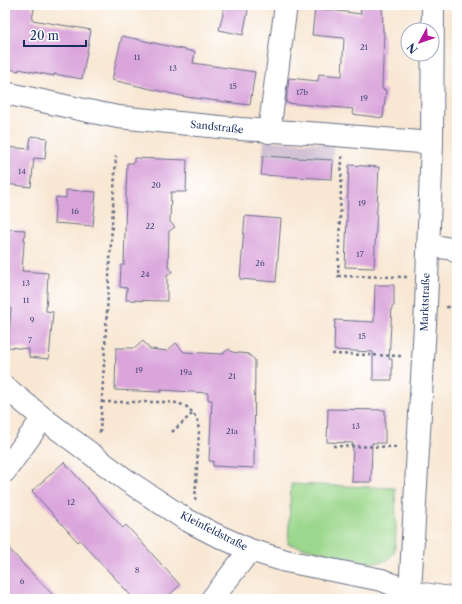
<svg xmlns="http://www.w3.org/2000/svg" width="462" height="604" font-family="'Libre Caslon Text',serif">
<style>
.industrial{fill:#cebed1}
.green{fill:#9bd78c;stroke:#5b8375}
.building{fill:#daa5db}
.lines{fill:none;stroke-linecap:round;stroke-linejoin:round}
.minor-casing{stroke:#686f87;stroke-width:24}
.path{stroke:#686f87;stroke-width:2.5;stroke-dasharray:3 3;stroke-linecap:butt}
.minor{stroke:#fff;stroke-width:22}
.labels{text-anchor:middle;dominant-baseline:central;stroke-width:3;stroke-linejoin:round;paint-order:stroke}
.number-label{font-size:8px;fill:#4b4c7d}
.street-label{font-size:10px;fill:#1b2f5e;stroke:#fff}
</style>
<rect width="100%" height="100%" fill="#fff"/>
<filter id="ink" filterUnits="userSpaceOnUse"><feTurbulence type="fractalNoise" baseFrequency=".025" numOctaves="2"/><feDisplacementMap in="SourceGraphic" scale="8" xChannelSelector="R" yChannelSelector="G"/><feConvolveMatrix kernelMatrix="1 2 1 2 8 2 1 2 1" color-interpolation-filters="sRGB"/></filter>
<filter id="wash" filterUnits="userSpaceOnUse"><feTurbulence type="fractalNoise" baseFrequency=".012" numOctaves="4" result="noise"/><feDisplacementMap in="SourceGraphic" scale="16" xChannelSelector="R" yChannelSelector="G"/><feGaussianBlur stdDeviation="0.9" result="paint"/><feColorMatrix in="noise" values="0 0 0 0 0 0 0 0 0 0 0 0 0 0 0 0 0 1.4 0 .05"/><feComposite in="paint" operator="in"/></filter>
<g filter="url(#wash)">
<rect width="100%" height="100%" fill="#f8e7d3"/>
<path class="industrial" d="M264,141L334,144L332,179L261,175Z"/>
<path class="green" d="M291,484L395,488C395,500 398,547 393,554C388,562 379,563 370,563L288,544Z"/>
<g id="blocks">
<path class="building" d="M5,5H32L31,8L34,9L32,20L91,30L82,79L54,74V76L19,69V71L5,68Z
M225,5H249L243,35L219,30Z
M360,5H382L383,32H384L382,89L386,90L383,118L352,114L353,109L286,103L289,78L318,81L319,74L342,76L344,38L312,35L315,8L361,14Z
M122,36L195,52L193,63L255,72L250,105L186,97L112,80Z
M31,136L47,138L45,159L34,158L31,187L5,184V147L29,149Z
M263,156L333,160L332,179L261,175Z
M134,158L187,160L186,192H171L170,222L175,227L169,231L168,266L172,272L167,276V301L126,300L127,288L120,287L121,265H124L127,163H134Z
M349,165L379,167L374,268L345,267Z
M66,190L96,192L93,226L54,223L56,197L66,198Z
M245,216L281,219L276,282L240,279Z
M5,229L25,230L22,271L48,273L46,311L53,312L49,359L29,357V349L8,347L11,308H5Z
M375,285H394V306H392L389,359H392V380H373V352L334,350L335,320L374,322Z
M143,341L150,349L167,351L176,343L184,352L222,354L229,349L232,352L248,354L255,360L254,468L213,466V461H209L212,400H208V393L161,390V392L115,390L116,348H135Z
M328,409L385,410V443H372L371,482H352L353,443L327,442Z
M64,462L123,528L126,525L180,585L165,599H134L80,540L78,542L32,491Z
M5,544L23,564L57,599H5Z"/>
</g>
</g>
<g filter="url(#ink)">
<use href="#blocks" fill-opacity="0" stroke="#686f87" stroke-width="1"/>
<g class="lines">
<g class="minor-casing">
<path id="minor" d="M5,93L93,112L118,117L240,129L323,134L432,143
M269,132L286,5
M428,245L452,249L457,252
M5,387L43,418L126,480L185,519L214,534L250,550L286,561L382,580L410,592L457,599
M5,471L43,418
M212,599L250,550
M408,599L410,592L426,307L432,143L433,5"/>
</g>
<path class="path" d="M342,156L338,276L407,277
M446,307H457
M332,354L402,356
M102,402H166L178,403L187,407L193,413L197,419L199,431L195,501
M172,432L193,413
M100,433L116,156
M333,446L396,447"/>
<use href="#minor" class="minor"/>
</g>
</g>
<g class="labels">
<g class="number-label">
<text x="364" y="47">21</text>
<text x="137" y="57">11</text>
<text x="173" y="68">13</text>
<text x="233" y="86">15</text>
<text x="302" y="92">17b</text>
<text x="364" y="98">19</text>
<text x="22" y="171">14</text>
<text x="156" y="185">20</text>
<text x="362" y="203">19</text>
<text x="75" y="211">16</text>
<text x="150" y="226">22</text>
<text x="360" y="254">17</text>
<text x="260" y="263">26</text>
<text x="145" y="274">24</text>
<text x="26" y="283">13</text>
<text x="26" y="300">11</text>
<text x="32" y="320">9</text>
<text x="362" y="336">15</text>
<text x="30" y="340">7</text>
<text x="139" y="370">19</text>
<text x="186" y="372">19a</text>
<text x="232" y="376">21</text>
<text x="356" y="426">13</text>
<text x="232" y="431">21a</text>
<text x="71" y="502">12</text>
<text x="137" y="570">8</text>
<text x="22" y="581">6</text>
</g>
<g class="street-label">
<text transform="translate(217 127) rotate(6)">Sandstraße</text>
<text transform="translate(425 302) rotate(-88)">Marktstraße</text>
<text transform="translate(214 531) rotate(27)">Kleinfeldstraße</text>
</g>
</g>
<rect width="462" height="604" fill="none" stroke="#fff" stroke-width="20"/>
<g transform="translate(420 42) rotate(230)"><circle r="19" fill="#ffffff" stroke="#a4acbf"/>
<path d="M0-3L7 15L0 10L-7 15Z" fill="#b5179e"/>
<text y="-6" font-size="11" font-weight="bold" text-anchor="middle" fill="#1b2f5e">N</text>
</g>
<path d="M24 40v6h62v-6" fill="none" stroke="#1b2f5e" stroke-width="2"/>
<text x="30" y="40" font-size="12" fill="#1b2f5e" stroke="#ffffff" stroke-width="3" paint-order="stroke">20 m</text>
</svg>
